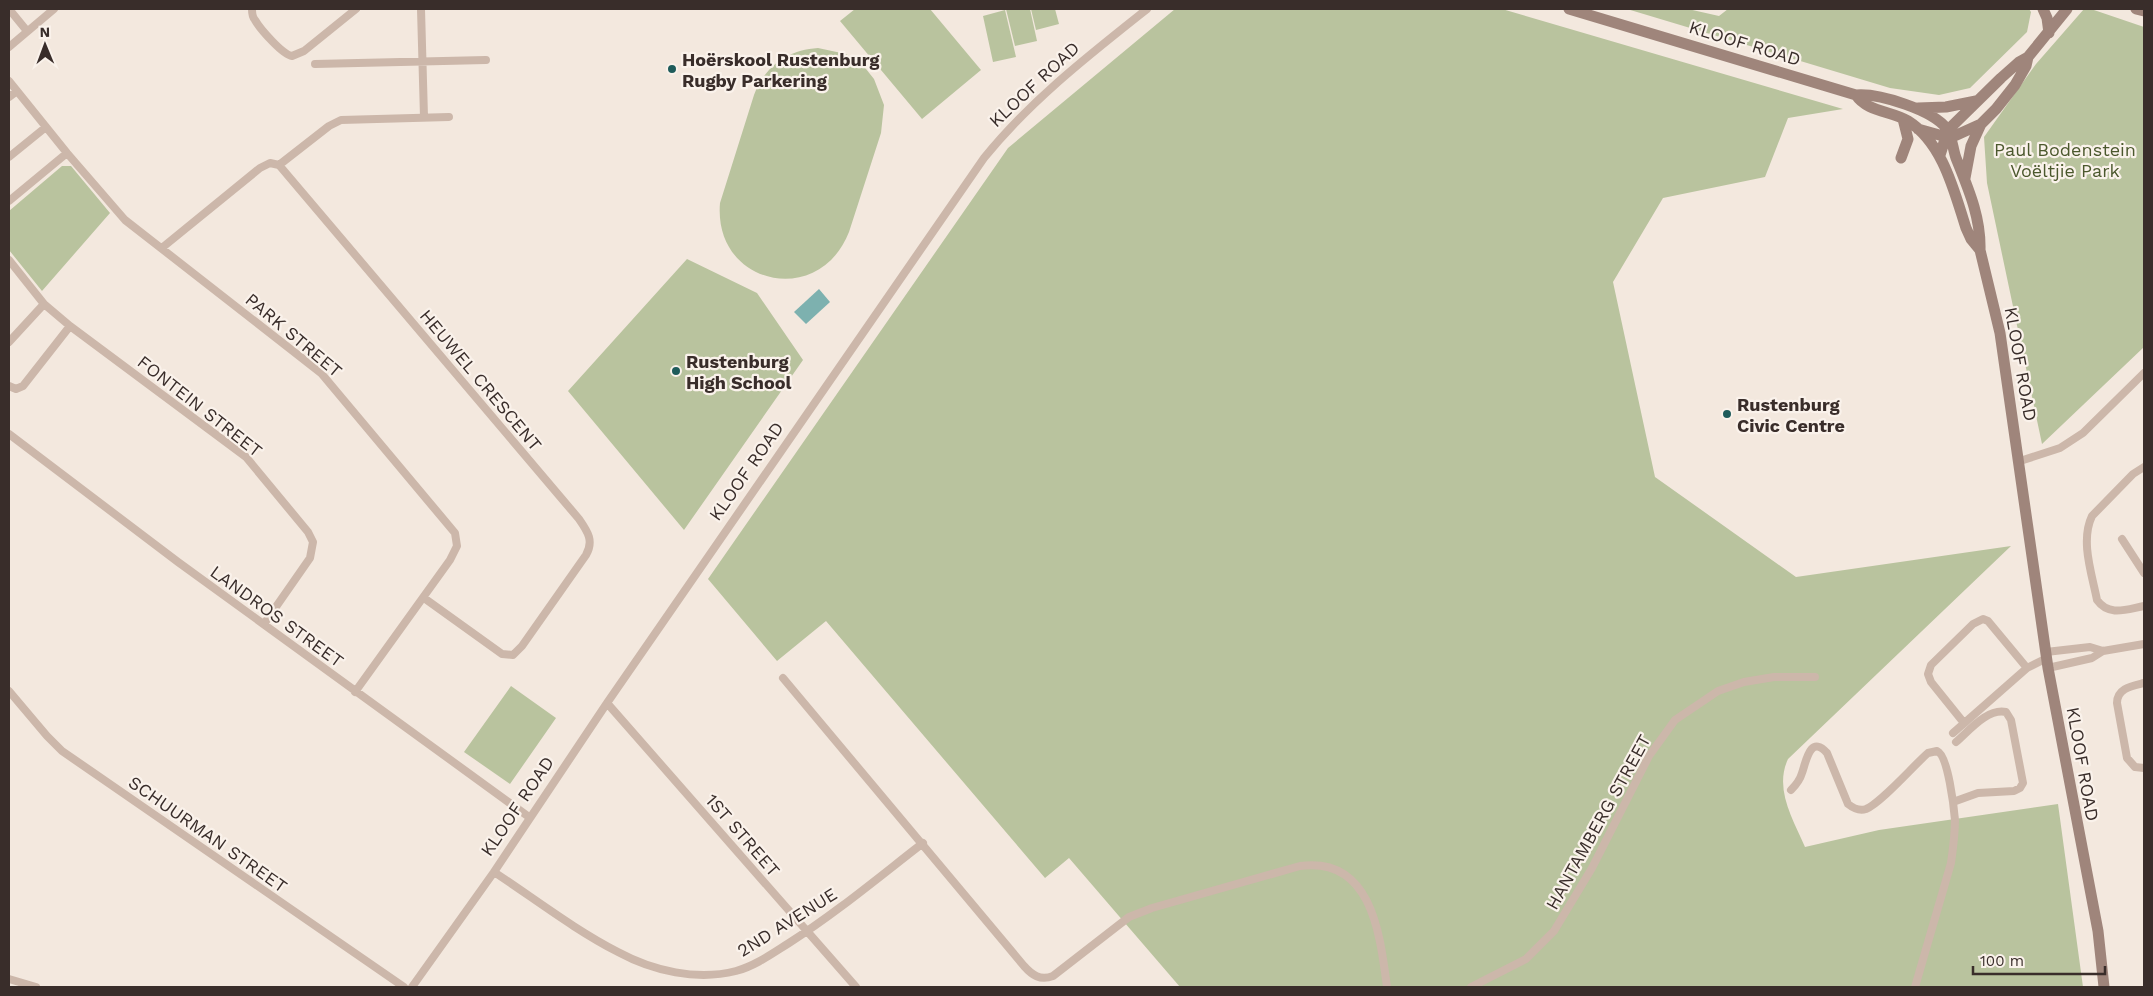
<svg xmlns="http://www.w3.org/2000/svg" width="2153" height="996" font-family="'Work Sans',sans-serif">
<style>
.green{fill:#b9c39e}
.water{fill:#7db1af}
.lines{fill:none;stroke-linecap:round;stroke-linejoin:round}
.street{stroke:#ccb7aa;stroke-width:8}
.secondary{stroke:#9f857b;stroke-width:11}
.poi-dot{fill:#1e5b5a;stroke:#faf2eb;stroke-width:2}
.labels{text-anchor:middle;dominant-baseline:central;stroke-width:4.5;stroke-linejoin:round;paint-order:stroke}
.street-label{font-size:18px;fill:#392d2a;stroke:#faf2eb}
.poi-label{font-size:18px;font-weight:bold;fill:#392d2a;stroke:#faf2eb;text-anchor:start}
.park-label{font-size:18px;fill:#4b582d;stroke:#faf2eb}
</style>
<rect width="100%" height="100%" fill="#f3e8de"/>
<path class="green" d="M855,9H930L981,70L922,119L840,21Z
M1006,9H1030L1037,41L1015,46Z
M1031,9H1055L1059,24L1036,30Z
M1175,9H1502L1843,109L1788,118L1765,177L1663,198L1613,282L1655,477L1796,577L2011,546L1788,759C1774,789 1793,819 1805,847L1879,830L2058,804L2083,987H1180L1069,858L1045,878L826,621L777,661L708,579L1008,148Z
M1627,9H1688L1719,16L1728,9H2029L2031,12L2027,32L1970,88L1939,95L1890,88Z
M2084,9H2091L2144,27V347L2042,444L1987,183L1984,137L2036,64Z
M1005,10L1016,57L993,62L983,16Z
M818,48L846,54L862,64L874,79L884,105L881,133L849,232C819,309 713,285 720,203L754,95C765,66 788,50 818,48Z
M62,166H71L110,213L42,291L9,250V211Z
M687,259L757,293L803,360L684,530L568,391Z
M511,686L556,718L510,784L464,752Z"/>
<path class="water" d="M819,289L830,302L806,324L794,312Z"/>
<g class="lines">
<path class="street" d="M9,9L27,31
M252,9C252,13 252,17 255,20C260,29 283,55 292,56L304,51L356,9
M421,9L424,117
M9,47L54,9
M315,64L486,60
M9,81L67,153L125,220L321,373L455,533L457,546L450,560L355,692
M9,97L17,91
M9,157L46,127
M279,165L329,126L341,120L449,117
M9,201L67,153
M163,247L260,168L270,163L279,165L579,519C588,532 594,541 586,555L522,646L513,655L502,654L424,598
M9,260L44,304L70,326L246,457L308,532L313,542L310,558L264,624
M9,342L44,304
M9,386L16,389L23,386L70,326
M9,434L178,562L529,817
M2020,461L2060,448L2083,433L2144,373
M2144,467L2133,474L2092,516C2080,541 2092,574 2097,600C2109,617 2127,609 2144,606
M2122,539L2144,573
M2046,652L2090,647L2103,651L2144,644
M2048,668L2092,658L2103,651
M783,678L1024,966C1032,975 1040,981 1053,976L1129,917L1152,908L1300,866C1372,856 1380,935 1387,987
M2144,683C2132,686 2117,688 2117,703L2127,758L2135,767L2144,768
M9,691L47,736L62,751L404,987
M607,703L856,987
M1964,723L1931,682L1928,674L1931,665L1973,624L1983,619L1988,621L2027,668
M1953,733L2027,668L2047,658
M1791,790C1796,785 1800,780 1802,773C1806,762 1810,734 1827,753L1848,804C1853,808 1860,811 1866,809C1881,803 1914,765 1928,753L1937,751C1948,755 1954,808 1955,820C1955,835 1953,849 1951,863L1915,987
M1953,802L1978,793L2014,791L2020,788L2023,783L2011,720L2006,712C1987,708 1969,731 1956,742
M494,872C535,899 575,930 618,952C653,971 697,981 736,971C755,966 773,953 789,943C836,913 879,877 923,843
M9,979L36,987
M412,987L494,872L607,703L984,158C1031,100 1089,55 1147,9
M1471,987L1526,959L1554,931L1592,868L1649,756L1675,720L1718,691L1744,682L1774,677H1815"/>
<path class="secondary" d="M1569,9L1856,95C1867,112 1892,111 1908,121C1943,143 1954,191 1966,228L1971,239L1980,250L2000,333L2048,668L2098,931L2104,987
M2043,9L2047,18L2049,33
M2136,9L2144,11
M1856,95C1879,93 1933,110 1947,129C1952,136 1953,150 1956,158C1968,188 1981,217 1980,250
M1918,108L1946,107L1976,101
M1918,129L1950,138L1981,124L1996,109L2015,85L2026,66L2028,57L2067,9
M1940,155L1948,130L2001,78L2019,62L2028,57
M1901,158L1908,139L1903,119
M1965,178L1971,146L1981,124"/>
</g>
<g class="poi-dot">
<circle cx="672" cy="69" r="5"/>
<circle cx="676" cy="371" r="5"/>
<circle cx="1727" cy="414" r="5"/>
</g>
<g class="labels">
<g class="street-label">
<text transform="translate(1745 43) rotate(17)">KLOOF ROAD</text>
<text transform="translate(1034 84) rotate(-43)">KLOOF ROAD</text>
<text transform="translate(294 335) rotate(40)">PARK STREET</text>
<text transform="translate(2021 364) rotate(80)">KLOOF ROAD</text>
<text transform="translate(481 380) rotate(50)">HEUWEL CRESCENT</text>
<text transform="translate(200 406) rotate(38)">FONTEIN STREET</text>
<text transform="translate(746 471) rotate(-55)">KLOOF ROAD</text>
<text transform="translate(277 616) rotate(36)">LANDROS STREET</text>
<text transform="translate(2083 764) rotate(80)">KLOOF ROAD</text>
<text transform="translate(517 806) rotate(-56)">KLOOF ROAD</text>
<text transform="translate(1598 822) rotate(-61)">HANTAMBERG STREET</text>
<text transform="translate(208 834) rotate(35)">SCHUURMAN STREET</text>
<text transform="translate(743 835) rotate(49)">1ST STREET</text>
<text transform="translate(787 922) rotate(-32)">2ND AVENUE</text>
</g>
<g class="poi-label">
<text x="682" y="59">Hoërskool Rustenburg<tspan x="682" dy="21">Rugby Parkering</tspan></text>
<text x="686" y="361">Rustenburg<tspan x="686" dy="21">High School</tspan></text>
<text x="1737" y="404">Rustenburg<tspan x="1737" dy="21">Civic Centre</tspan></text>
</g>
<g class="park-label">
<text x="2065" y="149">Paul Bodenstein<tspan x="2065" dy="21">Voëltjie Park</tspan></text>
</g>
</g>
<rect width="2153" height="996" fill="none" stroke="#392d2a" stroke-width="20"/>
<g transform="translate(45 45) rotate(359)" stroke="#faf2eb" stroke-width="4" paint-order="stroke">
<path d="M0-4L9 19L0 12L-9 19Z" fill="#392d2a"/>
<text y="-8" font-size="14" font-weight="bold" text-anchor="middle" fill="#392d2a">N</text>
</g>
<path d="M1973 966v8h132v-8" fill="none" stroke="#392d2a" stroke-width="2.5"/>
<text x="1980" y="966" font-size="15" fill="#392d2a" stroke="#faf2eb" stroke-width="4" paint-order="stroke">100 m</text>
</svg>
